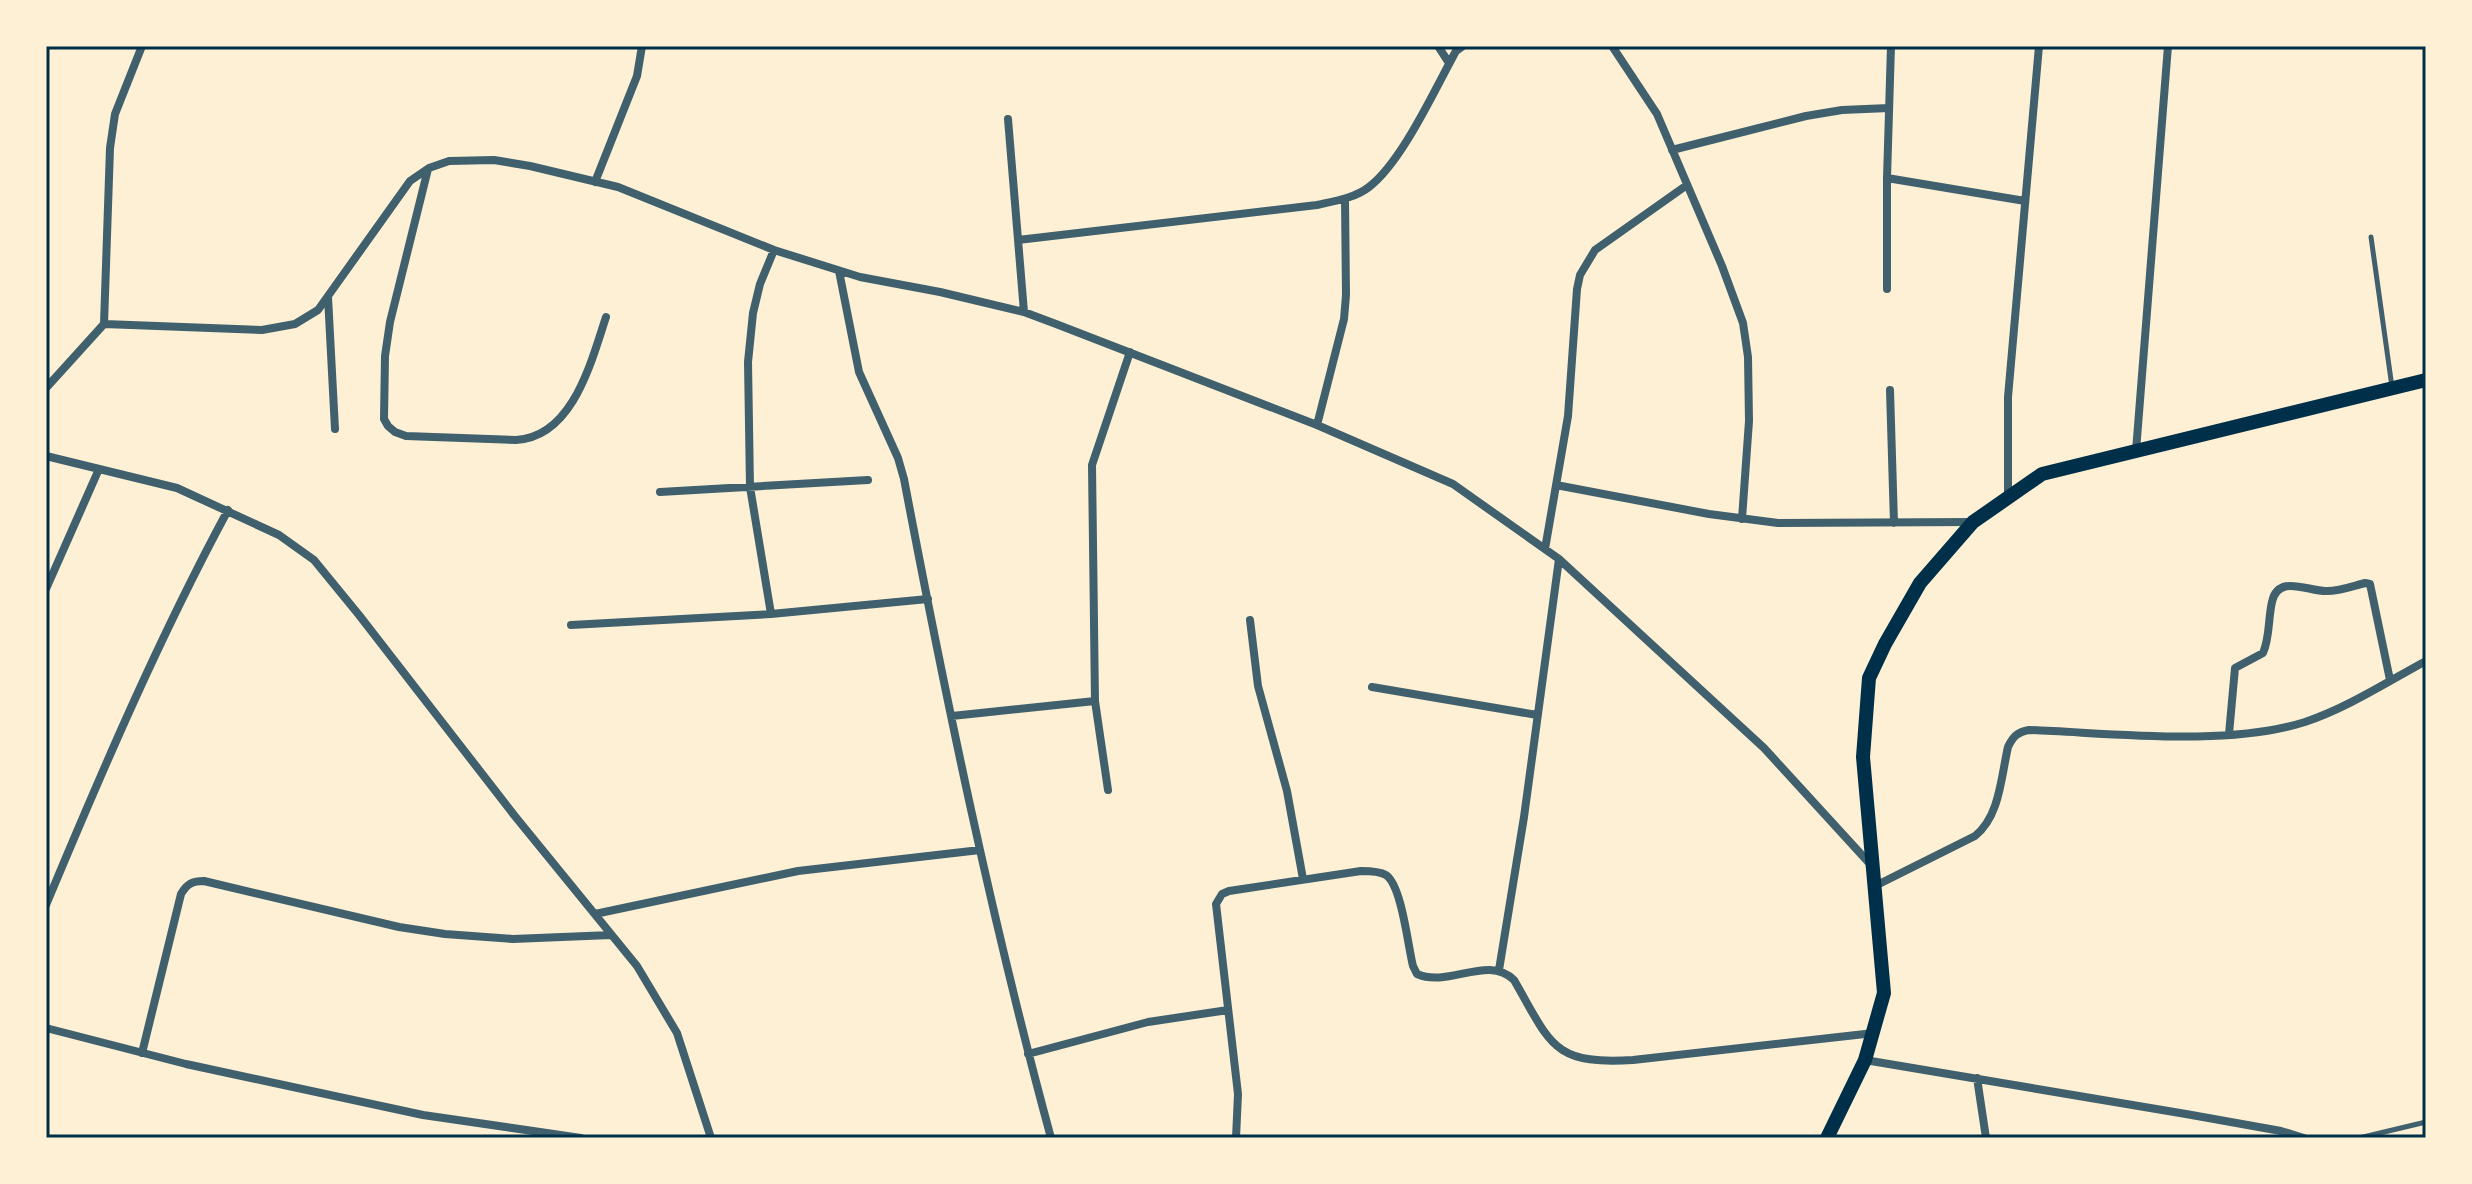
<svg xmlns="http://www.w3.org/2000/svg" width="2472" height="1184" font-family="'IBM Plex Sans',sans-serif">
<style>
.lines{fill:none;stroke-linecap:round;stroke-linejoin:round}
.service{stroke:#3f606c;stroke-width:5}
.minor{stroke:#3f606c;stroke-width:8}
.secondary{stroke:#003049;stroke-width:14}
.neatline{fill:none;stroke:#003049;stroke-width:3}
</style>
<rect width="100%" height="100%" fill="#fdf0d5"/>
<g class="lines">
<path class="service" d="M2371,237L2392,387
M2359,1138L2426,1122"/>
<path class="minor" d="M142,46L115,114L110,148L104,324L262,330L295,324L318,310L410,181L429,168L449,161L494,160L530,166L618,187L774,250L860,277L940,292L1024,312L1056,324L1317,425L1453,484L1559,559L1764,748L1871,865
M1438,46L1449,63
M1612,46L1657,114L1722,266L1743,323L1748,357L1749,421L1742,519
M1008,119L1024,312
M1672,150L1806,116L1842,110L1889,108
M428,169L390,322L385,356L384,419L388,426L395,432L406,436L516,440C573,437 591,362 606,317
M1887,178L2025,201
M595,182L637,76L642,46
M1018,240L1317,205C1335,201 1355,198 1369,187C1402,162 1435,89 1456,51L1463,46
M839,271L859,372L898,458L904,479C946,700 992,921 1051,1138
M1887,289V178L1891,46
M328,297L335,429
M46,388L104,324
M1890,390L1894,523
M1317,425L1344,319L1346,295L1345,199
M2136,451L2168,46
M46,456L177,488L279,535L314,560L359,615L514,815L637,966L677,1033L711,1138
M1556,485L1709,514L1778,523L1972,522
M660,492L868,480
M2008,497V397L2039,46
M1545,549L1568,416L1577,289L1580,275L1595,250L1687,185
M46,589L99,469
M771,614L750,487L748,362L753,313L760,284L774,250
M1250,620L1258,686L1287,791L1303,879
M571,625L771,614L928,599
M1372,687L1537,715
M952,716L1095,701
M2229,734L2235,668L2263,653C2270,637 2268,619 2272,602C2278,573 2309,592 2327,591C2340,591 2353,586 2365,583L2370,584L2390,680
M1108,790L1095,701L1092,465L1130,352
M1875,886L1975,836C2000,816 2001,777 2008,747C2013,736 2018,732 2029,730C2112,733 2226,747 2305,722C2347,708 2387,682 2426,661
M46,905C102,771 159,638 228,510
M595,914L798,871L980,850
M1499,970L1524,817L1559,559
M46,1028L186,1064L423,1115L581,1138
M142,1053L181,894C187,884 192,881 204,881L399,927L445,934L513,939L611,935
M1028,1054L1148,1022L1228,1010
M1865,1060L2186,1114L2281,1131L2304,1138
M1977,1078L1986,1138
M1236,1138L1238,1094L1216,904L1222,894L1229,891L1361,871C1369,871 1379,871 1386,875C1402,886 1408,947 1413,966L1417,974C1449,988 1488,954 1514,980C1551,1044 1552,1065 1633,1060L1874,1033"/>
<path class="secondary" d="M1827,1138L1865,1060L1884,993L1863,757L1869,678L1885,644L1920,583L1973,522L2042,474L2426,380"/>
</g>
<rect width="2472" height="1184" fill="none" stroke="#fdf0d5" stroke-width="96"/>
<rect x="48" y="48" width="2376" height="1088" class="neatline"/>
</svg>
